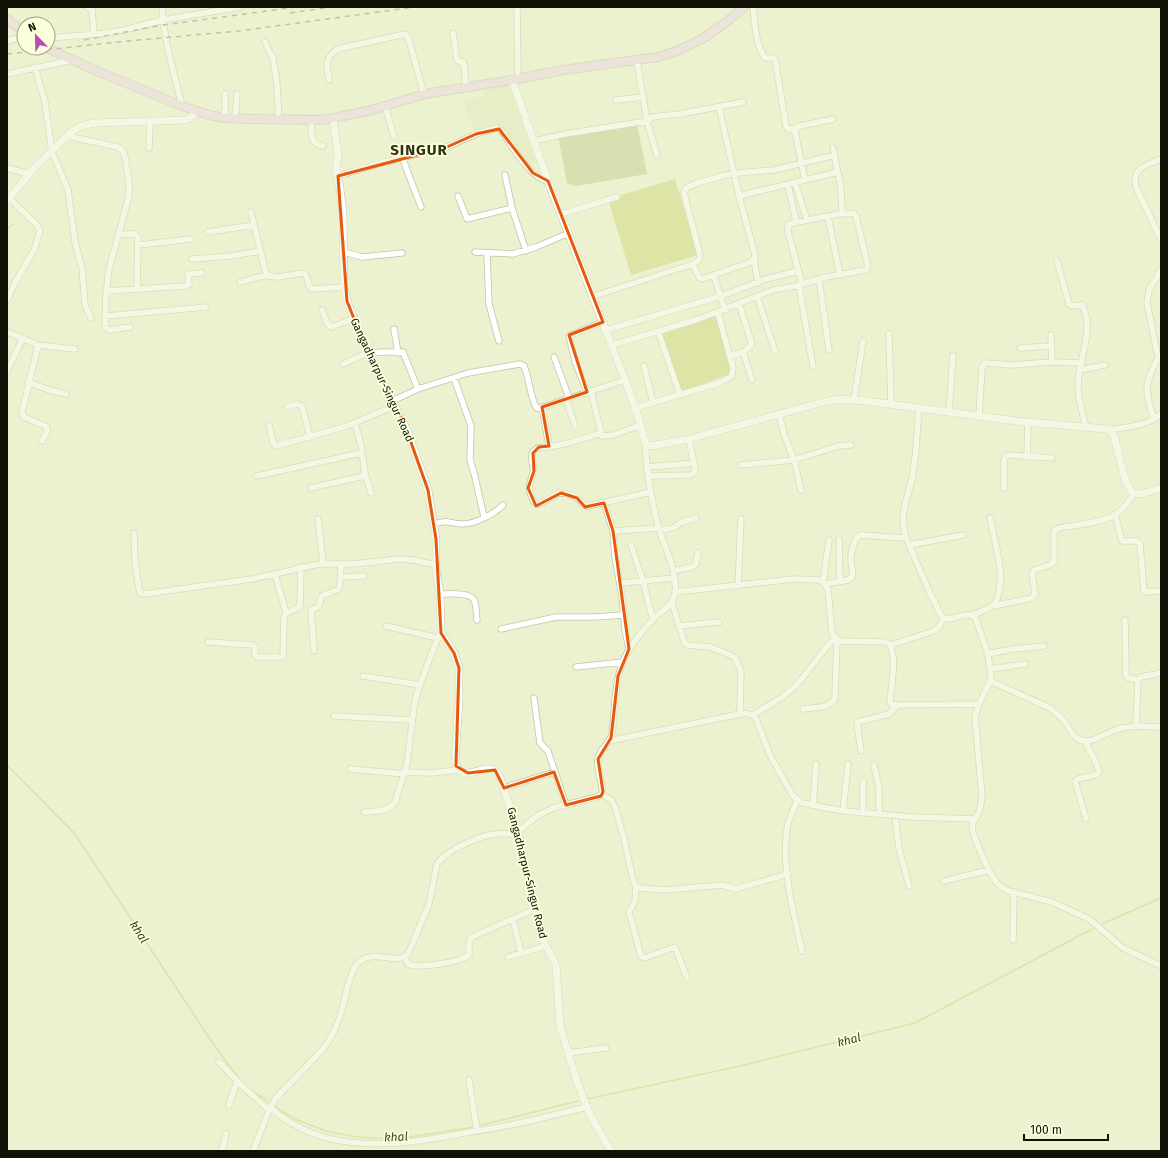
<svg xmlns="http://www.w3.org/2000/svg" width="1168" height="1158" font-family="'Fira Sans',sans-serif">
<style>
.built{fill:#e3e9bf}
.green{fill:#c3ca8f}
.water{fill:#cad472}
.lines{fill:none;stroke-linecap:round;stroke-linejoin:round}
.stream{stroke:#cad472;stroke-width:1.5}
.minor-casing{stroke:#c0c5a4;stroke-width:7}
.tertiary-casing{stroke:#c0c5a4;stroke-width:8}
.secondary-casing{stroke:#c0c5a4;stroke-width:10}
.minor{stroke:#fff;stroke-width:5.5}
.tertiary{stroke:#fff;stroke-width:7}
.secondary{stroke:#ebd2e8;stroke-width:8}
.rail{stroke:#898c74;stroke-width:1.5;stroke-dasharray:5 5;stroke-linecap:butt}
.marked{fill:none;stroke:#e8590c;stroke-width:3;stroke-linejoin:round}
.labels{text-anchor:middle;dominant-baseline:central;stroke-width:3.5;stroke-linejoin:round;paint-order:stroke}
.street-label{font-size:11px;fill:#101206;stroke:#faffdc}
.water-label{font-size:12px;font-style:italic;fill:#41451c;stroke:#faffdc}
.district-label{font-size:15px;font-weight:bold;letter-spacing:1px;fill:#2e3115;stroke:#faffdc}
</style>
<rect width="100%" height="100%" fill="#ecf1cf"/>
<path class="built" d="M508,85L520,115L535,161L527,164L502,128L475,132L463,101L485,95L484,91L496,87Z"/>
<path class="green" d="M636,120L647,174L576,186L567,183L558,136Z"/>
<path class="water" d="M675,179L698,255L631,275L608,199Z
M715,315L735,372L681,392L660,335Z"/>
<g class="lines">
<path class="stream" d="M7,229L13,224
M7,765L75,834L210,1039L239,1079
M1102,924L1161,898
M249,1089L268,1101
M587,1099L740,1066L915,1023L1092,929
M275,1107L295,1119L326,1131L357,1137L397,1139L474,1127
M478,1126L578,1101"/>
<g class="minor-casing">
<path id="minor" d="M87,7L92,9V11L94,34
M162,7C164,41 174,73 182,106
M517,7L518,79
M753,7C755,23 755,44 765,58H773L775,59L786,126L788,129H792L795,132L805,180
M453,33L457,59L458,61L463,62L464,65L466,88
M48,38L99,34L124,30L163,20L240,7
M7,41L16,39L24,34
M265,42L273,59L277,84L279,120
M637,61L647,121L657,155
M35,67L45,102L52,152L68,190L75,242L82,268L85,305L91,318
M7,74L72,60
M329,80C326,65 324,58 338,49L405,34L408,37L424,94
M616,100L644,97
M385,106L394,136
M225,118V94
M235,119L237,94
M311,120C312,132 308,143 323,146
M793,130L800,126L833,119
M67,136L118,147L123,151L125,157L129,183V196L109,269L106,295L105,327L109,330L130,327
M534,141L565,134L647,121L652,117L680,114L743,102
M149,148L150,121
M402,157L421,207
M1161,159C1147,165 1131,168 1136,187L1161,240
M7,168L29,174
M505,175L512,208L526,251
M338,176L388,161L447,147L476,134L497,128C503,130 505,137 509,142C517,154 533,179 548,181
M795,183L807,220
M788,184L796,222
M458,196L467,219L512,208
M739,196L838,172
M251,212L265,270L268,276L278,277L304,273C310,278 306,286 312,289L344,287
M561,214L617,197
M828,217L840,275
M208,232L254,225
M119,234H135L138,237L137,290
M138,245L191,239
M344,252L362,257L402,253
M475,252L513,254L536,247L569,233
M487,254L489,304L499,341
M192,259L231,256L260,251
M754,260L758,283
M1057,261L1069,304L1072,306L1082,305C1096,329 1077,362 1078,387C1078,400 1083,415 1086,427
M692,265L699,260L700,255L684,193L686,188L697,183L722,176L737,173L774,170L835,155
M1161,270L1149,290L1147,302L1157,353L1161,359
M714,276L725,310
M819,279L829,350
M240,282L267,275
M802,284L788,232V225L793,223L844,213
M799,285L813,367
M107,291L186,286L189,284L188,274L202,273
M594,296L690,265L693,266L699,277L702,279L751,262L755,258V255L739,196L719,107
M757,296L775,351
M7,300L16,281L34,250L40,231L37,225L9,198
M322,310L327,323L331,327L353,319
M106,316L206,307
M394,329L398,353
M606,330L721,296L766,279L798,271
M658,331L680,395
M7,332L36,344L38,346L22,412L24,417L47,427V431L42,441
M889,334L891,404
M1051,335L1052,362
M37,345L75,349
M612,345L699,319L773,290L796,286L826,277L866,270L868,267L856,216L853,213L845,214L842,211L841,188L833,148
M1020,348L1051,346
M743,352L752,380
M368,354C381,350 391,353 403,352L418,389
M730,356L743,352L751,346V341L739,304
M554,357L569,398
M343,364L367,353
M644,366L653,403
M1080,370L1105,365
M7,371L23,338
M454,378L471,426L470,459L475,477L484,517
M28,382L49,390L66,394
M591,391L602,436L613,435L641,425
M587,392L575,361L569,336L603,322
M566,399L575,426
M854,400L863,341
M392,401L418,389L468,373L520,364L524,366C529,377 531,402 537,408H540L625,380
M287,407L297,404L302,406L310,437
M542,407L549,446
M635,408L719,383L732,376L733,368L718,313
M919,408C917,429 917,451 913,472C909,500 898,508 906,538L930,593L942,617C952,623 964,610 975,617L987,651L991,673L990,681L979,704L975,717L982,797C981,802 981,807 979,812C977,817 973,820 972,826C972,835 991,878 998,884C1001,887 1005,889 1009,891L1052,902L1089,919L1123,948L1161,966
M949,412L953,355
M779,414L784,434L794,460L801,490
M979,416L982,367L985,363L1011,365L1052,362L1082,363
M1154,420C1144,387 1144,386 1159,356
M269,425L274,445L276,446L344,427L395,406
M1110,430C1127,427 1147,426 1161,414
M601,433C583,439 566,445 547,447C542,447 537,447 533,452C529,459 535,466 533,473C529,486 527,488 534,502L539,504L559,493C565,493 574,495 578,499C583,502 582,506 588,506L651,492
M1027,457L1028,422
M741,465L794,460L838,446L851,445
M648,467L694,463
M365,474L371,493
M257,476L361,453L362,449L355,423
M649,476L691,475L694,473L695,469L689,439
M311,488L364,476L365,473L362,453
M1004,488V460L1006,456L1010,455L1052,458
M604,503L613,531L615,557L622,596L625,630L629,649
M1115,514L1122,541H1137L1140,544L1144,591L1146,592L1161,591
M990,518C994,540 1004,570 999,592C998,597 996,602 993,606
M318,519L323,564
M434,524C450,519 449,524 462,524C476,524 494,514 503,505
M660,530L673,528L682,522L696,518
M613,531L659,528
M134,533L135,562L139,588L140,593L144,594L252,579L319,564H354L398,559L413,560L436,565
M839,539L840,581
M631,545L643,581L653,620
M909,545L963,535
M673,571L692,567L696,564L698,553
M275,574L286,613
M341,577L364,576
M823,582L829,540
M621,583L674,578
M825,584L848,580L852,577C854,571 851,566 851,560C850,552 855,539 860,535L906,538
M738,586L741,519
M675,592L794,579L820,580L825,584L828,590L832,633L835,638L841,641L885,642L890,645C897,659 891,686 890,702L892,705L979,704
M440,594C448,594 470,592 474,600C477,606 476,614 477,620
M672,603L684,641L687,645L710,647L730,655L735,658L741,671L740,714
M973,615L993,606L1032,598L1035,594L1032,574L1034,570L1050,565L1054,562V534L1055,530L1059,528C1076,525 1100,523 1115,515C1123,510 1129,501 1134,494
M1125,620L1126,675L1128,678L1138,680
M386,626L438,638
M679,626L719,622
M501,629L556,617H595L624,615
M208,642L253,645L255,647V654L257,657H280L283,656L284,617C287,610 295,611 300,606L301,567
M890,645L934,631L938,628L944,618
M314,651L311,610L318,607L322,596L339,589L340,584L341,564
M987,654L1013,649L1044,646
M576,667L623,662
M990,669L1025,664
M363,676L420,685
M990,681L1050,708C1056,713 1061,717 1066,723C1069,728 1072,735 1077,738C1088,747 1103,734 1115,730C1130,725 1145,726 1161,727
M534,698L540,743L548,751L566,805
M803,709C814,707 830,709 835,698L837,640
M753,715C769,705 787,696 799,682C812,668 821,651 835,638
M334,716L412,720
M1136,726L1138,680L1141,677L1161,673
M609,741L740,714C746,713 752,713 756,719L770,755L793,796L802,803L843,811L912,817L975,819
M1085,741L1096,763L1099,772C1093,779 1082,775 1075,781L1086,819
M861,751L857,724L858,722L889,714L898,705
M874,765L879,788V814
M350,769L405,774
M405,772L431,773L459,770
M504,788L554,772
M602,794L611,800L615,807L624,839L633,880L635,885L640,888L665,890L722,885L736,889L788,874
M797,801C794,810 788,819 787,829C781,864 794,917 802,951
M813,805L816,764
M843,811L848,764
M364,812C375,811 389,812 395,802L407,764L414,707L417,693L434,647L441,633
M863,813V781
M895,816L899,849L909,886
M517,832L537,816L553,808L597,797L602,794C604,782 596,773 598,759C599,749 610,744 612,734C615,709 614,680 625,657C632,643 644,629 654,618C663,610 673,606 675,593C678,572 665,549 659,529C653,506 645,468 646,445
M944,881L989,870
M636,887L635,901L629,912L641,956L644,958L675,947L687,978
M513,919L521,953
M1013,940L1014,892
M405,957L408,964C417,969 462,962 469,955V941L472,937L535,909
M508,957L546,946
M568,1053L606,1048
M219,1062L242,1086L269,1110
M469,1080L477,1131
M229,1105L237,1081
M270,1107C324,1158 404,1145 470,1132C485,1130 501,1127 515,1124C539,1119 563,1113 587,1107
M222,1151L226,1134
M253,1151L269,1110L276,1098L323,1049C331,1039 337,1026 341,1013C346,998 348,973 359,962C375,948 397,966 408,954L429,904L437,864C446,850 479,836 495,834C503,833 510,834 518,835"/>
</g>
<g class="tertiary-casing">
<path id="tertiary" d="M512,80L548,181L625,380L637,413L646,445L651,446L689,439L827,401L840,399L866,401L1016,421L1106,429L1110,430L1114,436C1118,447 1124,492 1136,494C1144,495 1154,490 1161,488
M333,118L338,155L336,170L340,189L343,213L344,287L347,301L368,354L407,430L428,490L436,539V570L440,594L441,633L454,653L459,668V700L455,762C462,785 481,764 494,770C497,772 498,775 500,778L516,824L541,933L543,940L556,965L560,1026L577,1082L590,1115L611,1151
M7,201L34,168L71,132L81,126L94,123L185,120L190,118L196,112"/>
</g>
<g class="secondary-casing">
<path id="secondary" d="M7,19L24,32
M47,48L92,69L182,106L209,115L225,118L250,119L321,120L333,118L368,111L425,94L512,80L563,70L658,57L677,51L702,39L724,24L744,7"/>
</g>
<use href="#minor" class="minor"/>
<use href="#tertiary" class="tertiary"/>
<use href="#secondary" class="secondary"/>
<path class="rail" d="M290,13L332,7
M84,40L163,25L297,7
M7,54L128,41L239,31L415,7"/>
</g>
<path d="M0 0H1168V1158H0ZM499,129L533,173L548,181L603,322L569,335L587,392L542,407L549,446L539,447L533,453L534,471L528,488L536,506L561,493L577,498L585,507L604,503L613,531L629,649L618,676L611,738L598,759L603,792L601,796L566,805L554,772L504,788L495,770L468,773L456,766L459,668L454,653L441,633L436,539L428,490L403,420L368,354L347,301L338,176L447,147L476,134Z" fill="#ecf1cf" fill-opacity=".55" fill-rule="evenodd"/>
<path class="marked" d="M499,129L533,173L548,181L603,322L569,335L587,392L542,407L549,446L539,447L533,453L534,471L528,488L536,506L561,493L577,498L585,507L604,503L613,531L629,649L618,676L611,738L598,759L603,792L601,796L566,805L554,772L504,788L495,770L468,773L456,766L459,668L454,653L441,633L436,539L428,490L403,420L368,354L347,301L338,176L447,147L476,134Z"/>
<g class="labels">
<g class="street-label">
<text transform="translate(382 380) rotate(65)">Gangadharpur-Singur Road</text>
<text transform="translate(527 873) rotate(76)">Gangadharpur-Singur Road</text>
</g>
<g class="water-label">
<text transform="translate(139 932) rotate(57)">khal</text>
<text transform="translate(849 1040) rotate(-14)">khal</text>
<text transform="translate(396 1137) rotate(-3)">khal</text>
</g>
<g class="district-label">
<text x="419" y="150">SINGUR</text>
</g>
</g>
<rect width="1168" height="1158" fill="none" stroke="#101206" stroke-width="16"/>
<g transform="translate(36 36) rotate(337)"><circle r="19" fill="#faffdc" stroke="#9ca086"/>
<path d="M0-3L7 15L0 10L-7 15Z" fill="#b84dae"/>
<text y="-6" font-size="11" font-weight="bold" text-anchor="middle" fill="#101206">N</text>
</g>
<path d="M1024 1134v6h84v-6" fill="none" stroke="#101206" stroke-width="2"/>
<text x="1030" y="1134" font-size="12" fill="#101206" stroke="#faffdc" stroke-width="3" paint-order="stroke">100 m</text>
</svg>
